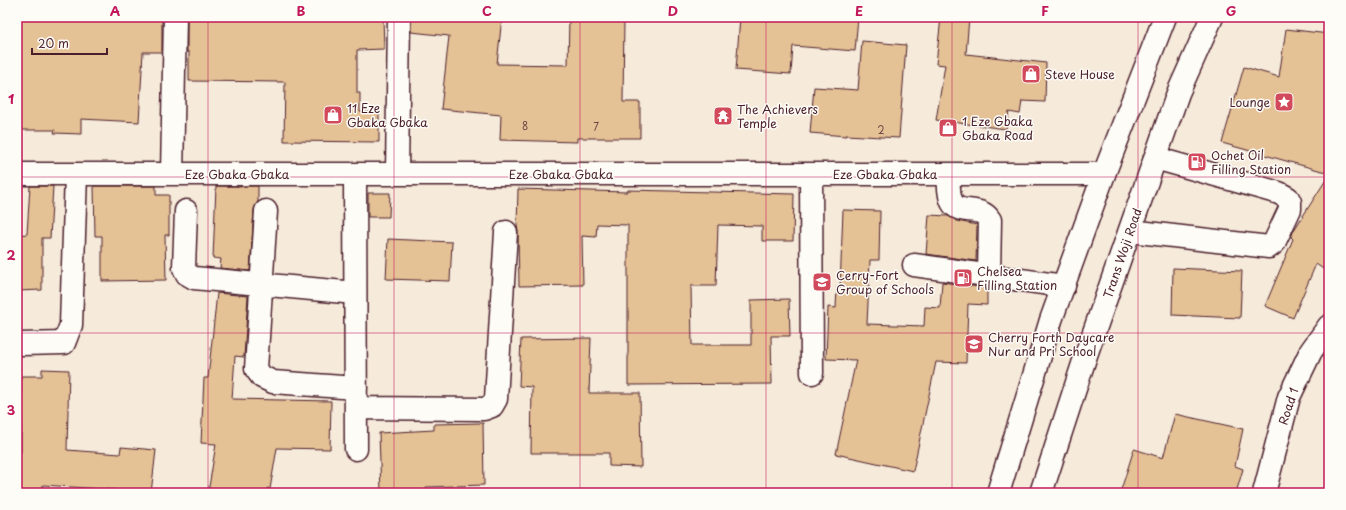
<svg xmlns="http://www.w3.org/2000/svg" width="1346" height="510" font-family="'Playpen Sans',sans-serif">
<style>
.building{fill:#e5c196;stroke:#4a1f2b}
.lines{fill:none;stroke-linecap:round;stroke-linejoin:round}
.minor-casing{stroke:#4a1f2b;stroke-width:25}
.major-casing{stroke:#4a1f2b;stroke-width:25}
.minor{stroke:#fdfcf7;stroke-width:22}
.major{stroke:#fdfcf7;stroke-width:22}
.grid{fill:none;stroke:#c2185b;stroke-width:1;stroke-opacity:0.55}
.labels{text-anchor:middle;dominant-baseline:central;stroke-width:3;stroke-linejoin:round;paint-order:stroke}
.number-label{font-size:10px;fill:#714846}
.poi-label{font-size:12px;fill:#4a1f2b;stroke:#fdfcf7;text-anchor:start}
.street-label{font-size:12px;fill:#4a1f2b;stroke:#fdfcf7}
.neatline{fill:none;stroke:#c2185b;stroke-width:1.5}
.grid-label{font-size:13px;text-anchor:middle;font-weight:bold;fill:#c2185b}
</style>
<rect width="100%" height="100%" fill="#f6eada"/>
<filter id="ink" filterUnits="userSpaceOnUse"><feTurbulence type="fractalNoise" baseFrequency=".025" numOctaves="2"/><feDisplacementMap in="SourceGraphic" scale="8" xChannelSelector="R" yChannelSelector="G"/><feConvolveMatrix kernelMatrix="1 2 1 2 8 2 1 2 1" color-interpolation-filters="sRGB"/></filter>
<g filter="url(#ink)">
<path class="building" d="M17,17H162V52H143L139,122L81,119V134L54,133L55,130H17Z
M187,17H383L384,49L357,50V93H360V112H379V142L284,141L285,82L189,81V52H187Z
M411,17H502L497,64L568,65L569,17H624L623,102H640V138H577V142L500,140L501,115L441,109L449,36L411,32Z
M740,17H858L855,51L793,46L791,74L736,70Z
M941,17H969L966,54L1046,63L1045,102L1022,101L1020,114L1009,112L1006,129L936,120L945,65L936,64Z
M1286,29L1329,34V173L1222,143L1244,67L1279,77Z
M862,41L906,45L899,138L846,135V136L810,133L814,87L858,90Z
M1329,175V273L1316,264L1293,318L1265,306L1293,239L1291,237L1294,230Z
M30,186H53L50,238H42V290L17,291V235L27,234Z
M94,186H156V195H169V235H165L166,280L102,281V236H95Z
M216,186H258V202L254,210L250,271L220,268L221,259L213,258Z
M518,189L627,192L628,190L794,194L793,241H762V226L718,225L716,286H691L692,345H751V300L789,299L790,336H771L772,384L628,385V225L597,224L596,237L582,236L583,285L519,286L518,233L517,226Z
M368,193H390L389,217H368Z
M843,210L880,211L879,260H870L867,324L924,326L925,307L940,308L942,282L987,288V305L968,304L966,363L936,362L913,471L836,454L856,360L826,359L828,307L836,308L837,287L840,288Z
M929,215L948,216L957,221L977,225L976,261L926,254Z
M388,239L452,242L450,281L386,279Z
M1173,268L1242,271L1240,318L1172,315Z
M217,293L248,296L244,357L235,356L232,399L331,401L330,449L277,448L270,489L267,488V493H208L216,444L201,443L204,378H208Z
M591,338L589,393H640L641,467L609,466V453H531L532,387L519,386L521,339Z
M42,369L69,370L67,450L120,454L121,447L156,450L151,493H116V490L43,485L42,493H17V451L21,452V376H42Z
M1175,414L1243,429L1235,466L1243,469L1236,493H1120L1134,449L1163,458Z
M483,423L484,485L426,487L427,492L381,493L379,433L434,430V424Z"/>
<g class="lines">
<g class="minor-casing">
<path id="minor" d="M17,174H1104
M172,174L175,17
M355,174L356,449
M397,174L399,17
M811,174L812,373
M948,174C949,182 948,195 952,202C959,216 980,204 990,220L989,275
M186,211L184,268L187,274L194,278L355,293
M266,211L256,369L262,377L273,382L356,388
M1130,231L1269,247L1274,243L1290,209V202L1288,198L1279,193L1155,158
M914,265L1064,286
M22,344L64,343L71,325L76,174
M356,408L484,409L492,406L496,399L506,232
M1264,493L1289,397L1311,351L1329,326"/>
</g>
<g class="major-casing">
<path id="major" d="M998,493L1051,320L1104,174L1165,17
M1041,493L1086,355L1178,93L1212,17"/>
</g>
<use href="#minor" class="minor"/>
<use href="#major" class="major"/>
</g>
</g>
<path class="grid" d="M208,17V493M394,17V493M580,17V493M766,17V493M952,17V493M1138,17V493M17,177H1329M17,333H1329"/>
<defs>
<g id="shop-square" transform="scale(1)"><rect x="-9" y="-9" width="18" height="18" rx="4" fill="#d1495b" stroke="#fdfcf7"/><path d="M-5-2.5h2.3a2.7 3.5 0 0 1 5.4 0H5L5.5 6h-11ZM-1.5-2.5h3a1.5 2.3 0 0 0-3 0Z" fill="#fff"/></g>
<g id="sight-square" transform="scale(1)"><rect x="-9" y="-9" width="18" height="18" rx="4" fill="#d1495b" stroke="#fdfcf7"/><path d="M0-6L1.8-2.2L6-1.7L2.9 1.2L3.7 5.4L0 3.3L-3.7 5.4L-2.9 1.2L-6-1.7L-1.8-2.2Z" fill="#fff"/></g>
<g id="temple-square" transform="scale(1)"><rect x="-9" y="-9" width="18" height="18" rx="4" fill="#d1495b" stroke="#fdfcf7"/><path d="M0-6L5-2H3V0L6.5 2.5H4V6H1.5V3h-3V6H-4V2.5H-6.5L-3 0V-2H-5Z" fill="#fff"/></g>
<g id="fuel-square" transform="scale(1)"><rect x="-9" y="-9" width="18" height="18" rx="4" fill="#d1495b" stroke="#fdfcf7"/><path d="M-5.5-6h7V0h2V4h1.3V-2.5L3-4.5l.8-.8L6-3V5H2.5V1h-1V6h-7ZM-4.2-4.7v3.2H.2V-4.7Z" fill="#fff"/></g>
<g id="school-square" transform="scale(1)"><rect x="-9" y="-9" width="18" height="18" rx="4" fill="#d1495b" stroke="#fdfcf7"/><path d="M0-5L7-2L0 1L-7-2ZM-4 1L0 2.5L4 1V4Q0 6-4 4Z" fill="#fff"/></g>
</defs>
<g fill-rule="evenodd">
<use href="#shop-square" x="1031" y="74"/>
<use href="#sight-square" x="1284" y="102"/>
<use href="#shop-square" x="333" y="115"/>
<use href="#temple-square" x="723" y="116"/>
<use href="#shop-square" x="948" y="128"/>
<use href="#fuel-square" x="1197" y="162"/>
<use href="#fuel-square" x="963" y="278"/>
<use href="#school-square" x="822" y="282"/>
<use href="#school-square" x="974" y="344"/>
</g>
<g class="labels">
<g class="number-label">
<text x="525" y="125">8</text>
<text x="596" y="126">7</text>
<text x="881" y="129">2</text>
</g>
<g class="poi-label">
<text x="1045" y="74">Steve House</text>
<text x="1270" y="102" text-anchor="end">Lounge</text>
<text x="347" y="108">11 Eze<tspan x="347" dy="14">Gbaka Gbaka</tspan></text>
<text x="737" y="109">The Achievers<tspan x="737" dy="14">Temple</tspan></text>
<text x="962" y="121">1 Eze Gbaka<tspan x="962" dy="14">Gbaka Road</tspan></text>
<text x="1211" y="155">Ochet Oil<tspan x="1211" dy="14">Filling Station</tspan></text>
<text x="977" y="271">Chelsea<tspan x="977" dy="14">Filling Station</tspan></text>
<text x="836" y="275">Cerry-Fort<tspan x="836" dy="14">Group of Schools</tspan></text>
<text x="988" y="337">Cherry Forth Daycare<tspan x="988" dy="14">Nur and Pri School</tspan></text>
</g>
<g class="street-label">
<text x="237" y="174">Eze Gbaka Gbaka</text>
<text x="561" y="174">Eze Gbaka Gbaka</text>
<text x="885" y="174">Eze Gbaka Gbaka</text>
<text transform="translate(1122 253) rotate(-71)">Trans Woji Road</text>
<text transform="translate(1288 406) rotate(-72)">Road 1</text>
</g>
</g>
<rect width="1346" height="510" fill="none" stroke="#fdfcf7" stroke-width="44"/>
<path d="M32 48v6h75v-6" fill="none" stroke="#4a1f2b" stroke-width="2"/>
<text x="38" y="48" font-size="12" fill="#4a1f2b" stroke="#fdfcf7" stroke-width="3" paint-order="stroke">20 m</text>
<rect x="22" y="22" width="1302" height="466" class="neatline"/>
<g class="grid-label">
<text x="115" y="16">A</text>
<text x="301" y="16">B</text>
<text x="487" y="16">C</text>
<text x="673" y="16">D</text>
<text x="859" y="16">E</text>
<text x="1045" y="16">F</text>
<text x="1231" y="16">G</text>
<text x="11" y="104">1</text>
<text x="11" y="260">2</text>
<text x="11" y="415">3</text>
</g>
</svg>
